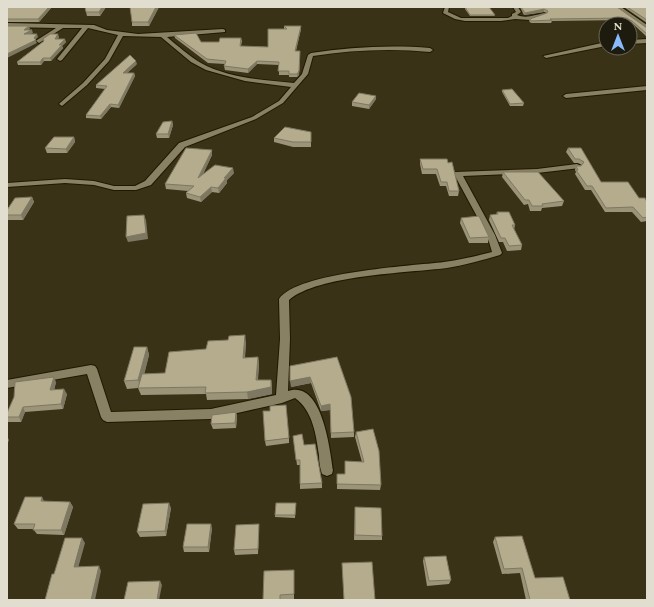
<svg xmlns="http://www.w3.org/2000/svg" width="654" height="607" font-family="Spectral,serif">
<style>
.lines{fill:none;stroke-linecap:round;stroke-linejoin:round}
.street-casing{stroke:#201901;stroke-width:2}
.street{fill:#898164;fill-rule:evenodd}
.wall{fill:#9b9479}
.shaded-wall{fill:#7e7863}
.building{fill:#b4ac8d;stroke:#7e7863}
</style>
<rect width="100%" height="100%" fill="#393217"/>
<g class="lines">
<g class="street-casing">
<path id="street" d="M445,7H449L448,12L461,18H508L512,16V14L516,12L513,7H518L521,12L517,15C526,19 535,15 544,13L546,14L530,20L515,19L501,21H465L455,19L443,13Z
M616,7H621L647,25V29Z
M7,23L94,25L107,30L138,34L223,29L225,30V32L167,37C178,46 189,56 201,63C228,78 263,80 294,83L302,74L308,55L311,53C350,47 391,45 430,48L433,50L430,52C392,48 351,50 313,56L308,74L283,103L256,119L185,147L151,185L136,190H114L94,185L65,183L7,187V183L65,179L94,181L114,186H135L145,181L179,143L252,117L279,101L291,87L245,81L206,70L191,62L161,37L123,36L109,61L87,85L62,106L59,104L60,103L83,83L105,59L118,35L88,28L62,60L60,61L57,59L82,28H63L39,43L36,41L37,40L56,28L7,27Z
M647,39V43L630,44V40Z
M606,42V46L546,58L543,56Z
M647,86V90L566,98L563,96L566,94Z
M577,164L581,166L580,168L537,173L463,176L495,235L502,253L500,255C483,260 465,265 447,268C407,273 318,275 289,300L290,339L288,391C322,379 330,449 333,470L332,474L327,476L322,474C320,468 319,462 319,455C316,435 313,411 295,398L282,403L211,419L107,422L103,420L101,417L87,374L7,388V380L91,365L95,366L97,369L111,412L211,409L276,395L280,339L279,299C297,272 411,266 444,262C460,260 476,256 492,252L487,235L454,174L455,172L537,169Z"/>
</g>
<use href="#street" class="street"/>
</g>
<path class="wall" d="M7,7H52L39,22H7Z
M106,7L100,16H87L86,12Z
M159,7L149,26H132V22Z
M465,7L495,15L494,16H470L465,9Z
M520,7H617L647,28V37L632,23L626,20L552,21L551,23H531L529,21L530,19L547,13L544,12L524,15Z
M624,7H647V23Z
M284,26L301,29L296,51L300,54L299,75L297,77H289V75H279V65L257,64L248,73L225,70L224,66L225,64L208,63L175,38L174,35L201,42H219L241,38L242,41L241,46L268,47L284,29Z
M59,37L58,39L66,42L62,46L63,48L51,61H44L41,65H18L17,62L44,41L43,39Z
M137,64L127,73H134L135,76L119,108L111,107L101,119L86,118V115L105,89L96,88V85Z
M502,90L524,103L523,106H510L502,92Z
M376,99L369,109L352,106V102Z
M172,121L173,125L169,138H157L156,134Z
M311,132V147H293L274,142V138Z
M74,137L75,142L67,153H47L45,148Z
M568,148H581L601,182L647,202V221L641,222L632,212H605L591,190H585L575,174L576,172L575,170L576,166L582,165L578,163H574L566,152Z
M212,150V155L203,174L234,173L227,180V183L219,193L212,192L201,202L187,198L186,193L188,191L166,189L165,184Z
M420,159H447L459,191L458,196H449L446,186H440L436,174H422L420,164Z
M503,172L564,201L562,206L542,208L541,211H530L528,204L524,205L502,177Z
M32,197L34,202L23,220H7V210Z
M497,212L515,225L514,230L522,245L521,250L507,251L503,242H499L489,220L490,215H496Z
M461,218L489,237L488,243H469L460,223Z
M246,342L245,358L258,357L259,364L258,380H271L272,387V394L248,399L207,400L206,394L141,395L138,388L127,389L124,381L147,347L149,355L144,374L165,373L206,349Z
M337,357L354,432V437L331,438L330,410L321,411L311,383L291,387Z
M56,382L54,390L67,394L63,409L25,412L21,422H8L7,420V413Z
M236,412L237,417L236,428L213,429L211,424Z
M356,432L381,485L380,490L337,489V474H345L362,462L355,437Z
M293,436L304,445L322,483V488L300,489V465H297Z
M289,438V443L266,446L265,441Z
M45,502H70L73,507L64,535L37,534L33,529H18L14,524Z
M296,503L295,518L275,517V515Z
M355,507L382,536V540H354Z
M171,508L166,536L140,537L137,532Z
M212,528L209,552H184L183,547Z
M259,529L258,554L235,555L234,550Z
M495,537L535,578L570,600H526L520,573L502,574L493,542Z
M424,557L451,580L449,584L427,586L423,561Z
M294,570V599H281V600H263Z"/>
<path class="shaded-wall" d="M49,7H52L39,22L38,19Z
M102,7H106L100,16L99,12Z
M156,7H159L149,26L148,22Z
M544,9V12L524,15L525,13Z
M29,26L30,29L25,33L24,30Z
M301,26V29L295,54V51Z
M32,30L33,33L25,37L24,34Z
M37,34L38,37L35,40L37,43L7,58V54L34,38Z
M58,34L59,37L56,42L55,39Z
M65,39L66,42L62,46L63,48L51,61L50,58L59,45Z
M300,54L299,75L297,77V74Z
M43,58L44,61L41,65L40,62Z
M136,61L137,64L124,76L123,73Z
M257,61V64L248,73V69Z
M134,73L135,76L119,108L118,105Z
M376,96V99L369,109V105Z
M110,104L111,107L101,119L100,116Z
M172,121L173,125L169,138L168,134Z
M74,137L75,142L67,153L66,149Z
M212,150V155L199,183L198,178Z
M233,168L234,173L227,180V183L219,193L218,188L224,178Z
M211,187L212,192L201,202L200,197Z
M32,197L34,202L23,220L21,215Z
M144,215L146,220L148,239L128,242L126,237Z
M245,335L246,342L244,365L243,358Z
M147,347L149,355L141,388L138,380Z
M258,357L259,364L257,387L256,380Z
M54,377L56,382L53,396L50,390Z
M310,377L311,383L291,387L290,381Z
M271,380L272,387V394L248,399L247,392Z
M64,389L67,394L63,409L61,404Z
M330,404V410L321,411V406Z
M23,407L25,412L21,422L19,417Z
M236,412L237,417L236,428L235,423Z
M7,436L9,440L7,445Z
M42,497L45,503L41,501Z
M70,502L73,507L64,535L61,530Z
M169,503L171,508L166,536L165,531Z
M211,524L212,528L209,552L208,547Z
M82,538L85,543L77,572L74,567Z
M99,566L101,571L95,600H91Z
M160,581L162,585L159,600H157Z"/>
<path class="building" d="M7,7H49L38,19H7Z
M85,7H102L99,12H86Z
M130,7H156L148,22H132Z
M465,7H489L495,15H470Z
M521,7H617L647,28V34L632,21L626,18L550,19L552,20L531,21L530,19L547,13L548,11L544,9L525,13Z
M627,7H647V20Z
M7,26H29L24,30H32L24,34H37L34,38L36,40L7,54Z
M284,26H301L295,51H300L299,71L297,74H289V71H278L279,62L257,61L248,69L224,66L226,61L207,59L174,35L196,33L201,42H219L220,38H241L240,46L268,47V29H287Z
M50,34H58L55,39H65L59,45H62L50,58H43L40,62H17L44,41L43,39Z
M130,55L136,61L123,73H134L118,105L110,104L100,116L86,115L107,86L96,85Z
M512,89L524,103L510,104L502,90Z
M359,93L376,96L369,105L352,102Z
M172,121L168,134H156L163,122Z
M285,127L311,132V142H293L274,138Z
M54,137H74L66,149L45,148Z
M186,148L212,150L198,178L215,165L233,168L224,178H226L218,188L211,187L200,197L186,193L194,186L165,184Z
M568,148H581L601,182H628L639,198H645L647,202V217L643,218L633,207L606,208L592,186H587L576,170H578L576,166H581L584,162L579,159H575Z
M420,159H447L448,163L452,162L459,191H449L447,182H441L437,169H423Z
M503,172H538L564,201L542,204L543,206H532L529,200H525Z
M32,197L21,215H7V210L15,198Z
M497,212H509L515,225H512L522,245L509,246L505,238H501L490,215L498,214Z
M144,215L146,233L126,237L127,216Z
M479,216L489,237L470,238L461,218Z
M245,335L243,358L258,357L256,380H271V387L247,392L205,393L206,387L138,388L142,374L165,373L169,352L206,349L208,341L228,340L229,336Z
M134,347H147L138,380L124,381Z
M337,357L351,397L354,432L331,433L330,404L321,406L310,377L290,381V366Z
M54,377L50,390L64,389L61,404L23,407L19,417H7V413L14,397L15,382Z
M286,405L289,438L265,441L263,411H270V406Z
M236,412L235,423L211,424L212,415Z
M373,429L379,451L381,485L337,484V474H345V461L364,462L356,432Z
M302,434L304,445L315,444L322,483L300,484V460H296L293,436Z
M25,497H42L41,501L70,502L61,530H33L35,524H14Z
M169,503L165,531L137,532L143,504Z
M276,503H296L295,515H275Z
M355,507L381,508L382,536L355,535Z
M187,524H211L208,547H183Z
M259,524L258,549L234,550L236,525Z
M522,536L535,578L563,577L570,600H530L522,568L504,569L495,537Z
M65,538H82L74,567L99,566L91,600H45L52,574H54Z
M446,556L451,580L429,581L424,557Z
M372,562L375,600H344L342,563Z
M294,570V594L280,595V600H263L264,571Z
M160,581L157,600H124L128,582Z"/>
<rect width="654" height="607" fill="none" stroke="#e2decf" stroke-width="16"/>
<g transform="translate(618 36)"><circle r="19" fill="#1d1a0e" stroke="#6c685b"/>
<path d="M0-3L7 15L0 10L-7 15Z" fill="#89bafc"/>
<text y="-6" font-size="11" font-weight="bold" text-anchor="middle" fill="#e2decf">N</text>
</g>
</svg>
